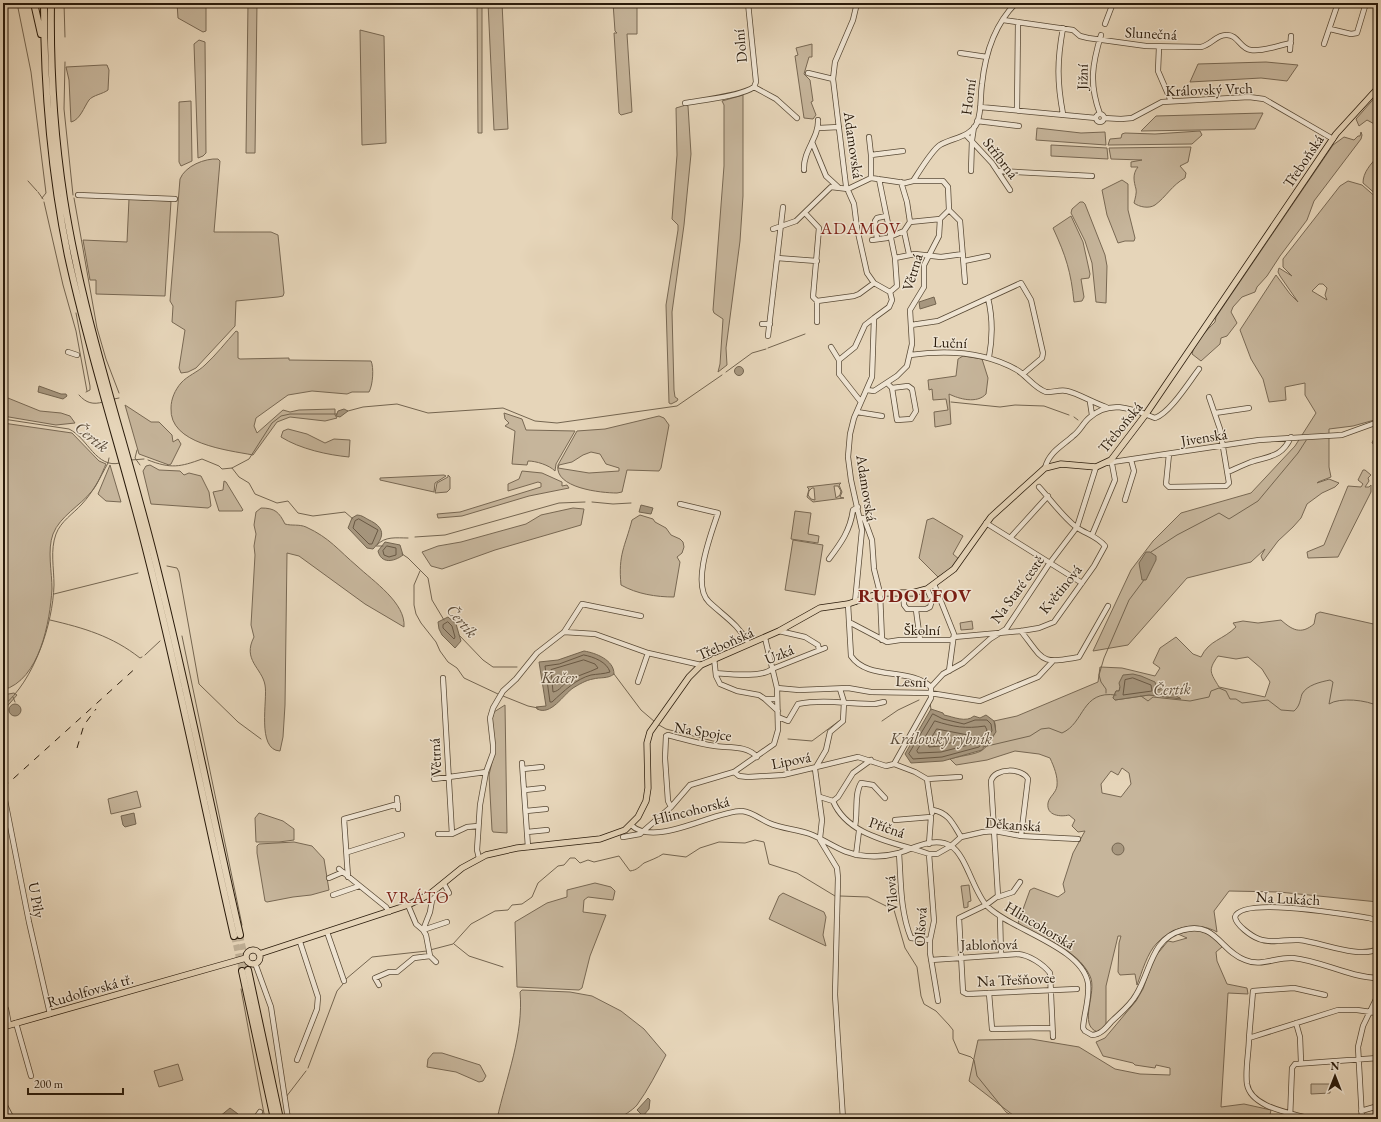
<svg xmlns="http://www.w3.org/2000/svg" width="1381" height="1122" font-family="'EB Garamond',serif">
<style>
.green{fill:#c6b59b;stroke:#786853;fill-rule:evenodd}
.water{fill:#a6967e;stroke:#746550}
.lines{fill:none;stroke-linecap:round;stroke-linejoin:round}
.shore{stroke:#685844;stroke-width:1}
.stream{stroke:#746550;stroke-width:1}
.highway-tunnel{stroke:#c0b096;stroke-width:6;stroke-dasharray:6 3;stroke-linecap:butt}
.minor-casing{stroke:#594a36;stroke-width:6}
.major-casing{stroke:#2a1b0b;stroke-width:7}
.highway-casing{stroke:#2a1b0b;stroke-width:8}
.minor{stroke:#efe4d2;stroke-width:4.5}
.major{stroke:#e6d5b9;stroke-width:5.5}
.highway{stroke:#e6d5b9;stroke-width:6}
.rail{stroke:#2a1b0b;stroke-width:1;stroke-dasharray:7 7;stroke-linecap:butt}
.labels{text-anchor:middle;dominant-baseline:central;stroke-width:3;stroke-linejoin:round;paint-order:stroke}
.street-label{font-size:15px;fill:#2a1b0b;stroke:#efe4d2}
.water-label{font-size:16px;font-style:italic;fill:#5c4c39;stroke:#efe4d2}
.quarter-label{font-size:17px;letter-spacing:1px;fill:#7a1f14;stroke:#efe4d2}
.district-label{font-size:19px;font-weight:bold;letter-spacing:1px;fill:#7a1f14;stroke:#efe4d2}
</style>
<rect width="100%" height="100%" fill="#e6d5b9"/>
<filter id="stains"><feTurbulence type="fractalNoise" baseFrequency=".005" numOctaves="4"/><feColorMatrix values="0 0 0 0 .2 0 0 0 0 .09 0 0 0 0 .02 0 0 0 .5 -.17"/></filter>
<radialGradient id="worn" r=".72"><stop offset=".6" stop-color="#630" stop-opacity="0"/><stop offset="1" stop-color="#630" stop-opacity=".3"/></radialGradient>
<path class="green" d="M177,3H206V31L203,32L178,18Z
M248,3H257L255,153H246Z
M477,3H482V133H478Z
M488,3H502L508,129L494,130Z
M613,3H637V34H627L632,112L621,115L619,113L614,33H617L615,31Z
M360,30L384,36L386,143L362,145Z
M199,40L205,42L206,153L203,156L198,158L194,44Z
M812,44V57H809L804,74L810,80L813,101L811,102L816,115L813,119L804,118L795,56L798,55L796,48Z
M1266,62L1298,65L1287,81L1261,78L1190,82L1198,64Z
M103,65H107L109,70L108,90C103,94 93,95 89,100C84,107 80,120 71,122L69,80L66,67Z
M1378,94V126L1367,120L1359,126L1356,119Z
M743,95V196L740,241L726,348L727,365L718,372L720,364L723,319L714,313L713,310L724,166V105L722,101Z
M191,101L192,161L181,166L179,162V102Z
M686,105L688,106L691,154L684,225L672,312L674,390L675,397L678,399L677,401L671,404L669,403L666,305L678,230V225L672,219L677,155L676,108Z
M1263,113L1255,129L1141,131L1156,116Z
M1037,128L1081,133L1105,132L1106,145L1036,140Z
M1200,131L1202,135L1192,144L1108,145L1110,139L1121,138L1122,134L1125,133L1155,134Z
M1361,132L1362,135L1361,139L1314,201L1307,220L1280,256L1267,276L1257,287L1255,292L1242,297L1233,307L1231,312L1237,323L1227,336L1221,338L1220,344L1201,361L1192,354C1194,343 1207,330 1215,322L1216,317L1333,145L1344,137L1354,140L1358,136H1360Z
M1051,145L1107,148L1108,159L1051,156Z
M1191,147L1188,162L1180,166L1186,173L1185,178C1172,185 1166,197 1155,205C1149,209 1139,207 1134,203C1135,199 1137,192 1136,189C1134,182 1132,174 1138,167H1131V162L1142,160L1111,159L1109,148Z
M1378,156V196L1363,183C1363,172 1371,164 1378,156Z
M218,159L220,161L214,232H271L278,235L284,293L283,296L278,297L236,301L235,326L196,368L188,372L181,373L179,368L185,330L172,322L173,306L170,301L180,179C185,166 205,158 218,159Z
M1122,180L1128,184V210L1135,238L1134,241H1125L1118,243L1107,215L1102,190Z
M1348,181L1362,185L1378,199V419L1353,426L1329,429V467L1331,477L1318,482L1317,483L1329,479L1339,483L1335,487L1322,493L1307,504L1301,518L1293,527L1278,541L1263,561L1261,556L1265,549L1251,562L1187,578L1128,645L1093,651L1131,570L1153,541L1181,513L1251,493L1295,446L1316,413L1305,395V383L1285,387L1286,400L1269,402L1263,379L1251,359L1240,330L1276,275L1290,294L1298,302L1280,276L1278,272L1279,268L1292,276L1283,267V259L1340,186ZM1319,284H1323L1327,288L1325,295L1327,300L1312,291Z
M129,199L171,201L165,296L96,294V280H90L83,240L127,242Z
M1080,202H1083L1085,204L1105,255L1107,266L1106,303L1096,302L1092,263L1085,241L1071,213L1072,209Z
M1071,216L1083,242L1090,274L1089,278L1081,279L1084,297L1082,301L1074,302C1071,272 1066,256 1053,228Z
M236,331L238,332V358L240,359L289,358V360L371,361C374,367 373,385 369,392H352L347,394L312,391L288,395L256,418L254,426L257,433L283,410L290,412L299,410L335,409V415L337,418L325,421L290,417L277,422L253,455C227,450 169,444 171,408C171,399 175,390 181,383C187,376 198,372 205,365C216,355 226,342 236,331Z
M963,356L982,359L988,378L986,394C977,404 959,399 949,394L951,424L935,427L934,412L948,410L946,399L933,400L932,389L929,390L928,380L956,376L958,359Z
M3,396L40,411L61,413L70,416L75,423L56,425L3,416Z
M125,405L151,422H159L172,435L173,442L178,439L181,444L171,464L169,465L139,454Z
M504,413L522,419L526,430L575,431L556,464L555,471C549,465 536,461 528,461L527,465L512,464L515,431L505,426L509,423L505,419Z
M659,416L664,418L669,425L661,468L659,471L627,470L622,492L617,493C601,493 554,488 558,465L577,431L605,429ZM591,452L600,454L606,464L619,468V471L589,473L558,468L559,465L572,462L583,455Z
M3,423L72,433L99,461L106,464C102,473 98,484 92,491C80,506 60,516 53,534C47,550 52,572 52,589C50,621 40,680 3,690Z
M288,429L307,434L325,443L334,439L350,440L349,457C328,455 300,449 281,437L283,431Z
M1378,429V452H1374L1376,445L1372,443Z
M110,465L121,502L106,501L98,494Z
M150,465L159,470L180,471L184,475L189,473L201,476L209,492L211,506L208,508L151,504L143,471L146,466Z
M1363,470H1365L1371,475L1368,478L1369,481L1365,487H1369L1371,485V492L1338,557L1308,558L1307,552L1324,545L1348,486L1361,487L1363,484L1358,480Z
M522,471L542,473L562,482V486L567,485L569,488L529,496L462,516L438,518L437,514L460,512L541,487V483L538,482L508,491V484L519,479Z
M444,475L446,476L435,483L434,492L380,480V478Z
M448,475L450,477V489L447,492L435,493L437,483L448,477Z
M224,481L226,482L243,510L242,511H219L213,492L223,490Z
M841,483L839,485L842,492L840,497L844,498L813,502L807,497L809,489L807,487ZM834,486H838L841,491L840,495L836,498ZM812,488H814L815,500L811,499L808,495L809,491Z
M261,508C275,508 279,512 285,524C292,526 299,524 306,527C330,538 338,550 357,566C373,581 406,603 404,627L365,604L299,556L287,553L285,705L283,737L280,751C256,750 268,699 265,685C262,668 242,660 254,637L251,625L255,555L254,546L256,534L254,525L256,512Z
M573,508L584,509L581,525L495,550L442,569L431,566L422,552L438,546L461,542L526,524L541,515Z
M795,511L811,513L808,534L819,536L818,543L791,539Z
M640,515L653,519L655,522L666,528L671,535L680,539L683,542L684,547L682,553L677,557L680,562L674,597C656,597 637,594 621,585C618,554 625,547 632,520Z
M933,518L963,536L953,554L960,560L955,566L938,577L919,558L927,520Z
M793,540L823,545L815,595L785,590Z
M1320,612L1378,625V902L1279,892L1229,891L1214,911L1217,932C1197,921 1173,926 1157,943C1147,953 1142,972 1137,985L1135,974L1120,975L1118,972L1119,943L1121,936H1118L1106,986V1025L1098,1032C1077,1026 1098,992 1090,976C1077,948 1041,939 1018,923L1030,890L1034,888L1058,897L1065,892L1063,884L1073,853L1085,831L1078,832L1072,826L1075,820L1069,815C1061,817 1046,816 1048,803C1049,797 1056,793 1057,786C1058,776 1054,767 1050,758L1039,754L1015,751L987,760L956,765L950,759C959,756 973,755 981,751C990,745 999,731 994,721L1017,716L1098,682L1100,667L1122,668L1155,676L1160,668L1153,663L1160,648L1176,637L1193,654L1201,657C1209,640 1223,640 1236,627L1233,623L1243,621L1258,623L1281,620C1292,630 1301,635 1314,624L1316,614ZM1218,656L1236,659L1248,657L1262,669L1270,682L1265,697L1219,687C1211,673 1207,671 1218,656ZM1120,687L1157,690L1180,698L1149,695L1115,700L1113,698L1116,691H1119ZM1122,768L1129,773L1131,784L1121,797L1102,793L1101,784L1111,771L1118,775Z
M972,621L973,629L961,630L960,623Z
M14,693L17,695L3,711V695Z
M505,705L507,833L493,832L492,830L489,775L495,749L492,719L494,712Z
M137,791L141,807L111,814L108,799Z
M259,813L283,821L294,829V840L279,842H256L255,818Z
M294,842L312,846L324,859L329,890L311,895L293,897L267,902L265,901L257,853V846L259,844Z
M595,883L611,887L615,891L613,900L588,897L584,900L583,912L606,915L590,956L582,988L579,990L517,987L515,922L547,903L567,897V890Z
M969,885L971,901L968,902V907L964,908L961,886Z
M783,893L824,912L826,917L823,935L826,946L769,919L779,896Z
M1193,930C1207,931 1214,937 1222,947L1216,952L1217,961L1227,984L1247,988L1248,994L1228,993L1221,1107L1244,1104L1271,1110L1269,1119H1018L969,1081L978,1040L1031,1039L1079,1047L1115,1069L1140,1074L1170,1075V1068L1156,1065L1155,1068L1135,1065L1133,1063L1103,1056L1096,1042L1105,1038L1136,1001L1143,989L1154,958L1168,941L1173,942L1187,938L1178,934Z
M522,990L570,992L592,996L621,1011L644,1029L666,1055C657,1072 648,1090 637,1105C632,1111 623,1115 620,1119H497C506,1078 524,1034 520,992Z
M433,1053H442L480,1065L486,1076L483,1081L479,1082L456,1072L427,1067L428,1059Z
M178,1064L183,1080L159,1087L154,1071Z
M1311,1084H1330V1093L1311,1094Z"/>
<path class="water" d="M934,297L936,304L920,309L919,302Z
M734.5 371a4.5 4.5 0 1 1 9 0a4.5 4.5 0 1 1-9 0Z
M39,386L61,394H66L67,396L63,399L38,392Z
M344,409L348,411L340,417L336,416L338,411Z
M641,505L653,508L651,514L639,512Z
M357,515C362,515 365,518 369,520C384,527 386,536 373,549L367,548L348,528L352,518Z
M385,542L400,545L403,555C394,562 381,564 378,551Z
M1146,552H1150L1156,556V560L1146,580H1142L1139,563Z
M448,617L456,624L461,641L455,648L442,635L439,629L438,622Z
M584,651C596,653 614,660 614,674C608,679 600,677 593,679C586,680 578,685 573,688C563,695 551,716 537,709L536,707L546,706L539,662L558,660Z
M1133,674L1141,676L1155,682L1157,690L1163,688L1181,699L1149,695L1115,700L1113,698L1116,691H1119L1120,687L1119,683L1123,675Z
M9 710a6 6 0 1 1 12 0a6 6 0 1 1-12 0Z
M931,709L943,713L944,715C954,717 966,723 974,716L980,718L986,715L994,721L996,732L982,750L943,761L911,763L905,754Z
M134,813L136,824L125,827L123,825L121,816Z
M1112 849a6 6 0 1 1 12 0a6 6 0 1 1-12 0Z
M648,1098L650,1100L649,1109L643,1116L637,1110Z
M230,1108L238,1114V1119H219V1117Z"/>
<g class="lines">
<path class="shore" d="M359,519L378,530L372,544H369L353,528L355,521Z
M387,546L396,548V555L389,557L384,555L383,551Z
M448,622L452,626L455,637L454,639L443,628V625Z
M584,655C594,657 607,662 610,672C604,674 597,674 591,675C576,679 564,691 552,702H550L545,666L559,664Z
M584,660L595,664L598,668C588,673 578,675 568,681C563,684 560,691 553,692L551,670Z
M1133,678L1151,685L1152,691L1123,695L1125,680Z
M933,714L943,719L964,724L975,720H987L991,724L992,731L979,747L942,757L913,759L909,754Z
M935,721C954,727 965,729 985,726L987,730L976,743L941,752L918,753L917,751Z
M937,729L968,735L970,737L940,746L929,747L928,744Z"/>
<path class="stream" d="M17,3L31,72L46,193L42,198
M64,3L65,37
M65,62L64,109L73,195
M28,181L37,191
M38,192L43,199
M74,198L97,328L106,359L119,393
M44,202L63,285L76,331L87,391
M76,313L90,386V390L86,392
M768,348L805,334
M726,372L752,353L766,349
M79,395C86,403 93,405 103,402
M114,399L119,398
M951,402L1000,407L1015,405L1044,406L1069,415
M348,411L363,407L397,404L428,413L503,408L535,421L557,423L677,406L722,375
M1074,417L1078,420
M3,419L69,429C88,438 96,469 120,463
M137,450L135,458L140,465
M131,460L144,459
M148,460C171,469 180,467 202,459L219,466L222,469L232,468L239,477L249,483L255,494L277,503L288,501L298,513L313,516L345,512L353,519
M108,463L109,458
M232,468L249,459L272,423L281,416L290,414H337
M592,502L613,504L631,503
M415,537L445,535L559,503L585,502
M377,545C385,536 396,538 408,538
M376,546H383
M1151,552L1177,535L1219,513L1229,519L1258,501L1298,453L1307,439
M402,554L408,558L428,578L432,600L444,620
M167,566L177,568L179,572L199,684L238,722L261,739
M420,571L414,585V605L416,614L421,623L436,642L440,651L448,662L457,668L464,678L498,694
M54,594L138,573
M50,620C84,628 112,636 140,658L142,657
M459,635L483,660L493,667H517
M182,636L242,925
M145,655L160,641
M614,674L641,710L655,722
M1106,693V689L1101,682L1099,675L1104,658L1129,600L1144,580
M503,696L528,706L538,708
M1141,696L1148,701L1153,697L1190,701L1209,697L1211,691L1219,688L1226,691L1230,699H1236L1242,703L1268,700L1281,710L1294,711C1300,706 1300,700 1302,694C1307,685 1320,682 1330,680L1333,682L1329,704C1340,697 1367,700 1378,706
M13,697L15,702
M930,702L931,710
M3,706C34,681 53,624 54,585C54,568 50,550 56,534C61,521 73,514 82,504C93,492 100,478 108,463
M882,721L898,710L919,700
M659,725L666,729L717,742
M788,739L812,741L839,721
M983,747L1030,736L1041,729L1049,728L1062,733C1085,723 1081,690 1116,695
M840,896L868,897L894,910L905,948L917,967L921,996L924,1004L936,1011L949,1025L953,1030V1039L959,1053L971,1057L974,1060L977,1076L1006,1112L1017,1119
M454,944L469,956L503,967
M430,950L453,944L471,924L495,911L508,910L512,905L522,904L532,897L538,883L558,866L564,865L570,858H575L580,863L588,860L594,862L619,856L630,871C637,870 639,867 644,863C651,860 657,858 663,854L686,857L700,848L719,842L745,843L755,840L764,842L769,864L797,873L835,896
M346,979L372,957L427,951
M241,989L265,1119
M308,1068L337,991L343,984
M286,1097L306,1071"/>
<path class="highway-tunnel" d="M240,935L248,970
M234,936L242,971"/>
<g class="minor-casing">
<path id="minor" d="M748,3L756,82L754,87
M1003,20L1073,30L1080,36L1088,38L1146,46L1201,47C1211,45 1216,35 1226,35C1238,34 1240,49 1251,50C1263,52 1279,45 1291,43
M1105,24L1113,3
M1330,29L1351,34L1357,33L1366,3
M1324,44L1338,3
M1159,47L1158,71L1171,101
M1290,50L1291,36
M960,53L987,57
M808,73L833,79
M754,87L776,99L797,118
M685,103C702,100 742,96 754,87
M980,107L1096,118
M1017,110L1018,22
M1063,114C1057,82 1057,61 1063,28
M1100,114C1089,84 1092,65 1101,35
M1096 118a4 4 0 1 1 8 0a4 4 0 1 1-8 0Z
M1104,118L1121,119L1132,118L1162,102L1249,97L1264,99L1333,139
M977,121L1019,126
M819,128L839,127
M966,135L992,163L1010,190
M869,137L871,155V178
M812,142L826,176L838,187
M871,155L903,151
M804,170C803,150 819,138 818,120
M971,171L972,140L974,127
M998,171L1092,176
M879,179L895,258L897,286L890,292
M901,182L907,202L910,222
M78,195L175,199
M949,210L960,221L965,282
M805,213L819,228L813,297L817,301L854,296L859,294L874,283
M773,229L796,221L831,187L848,189L871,178L905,183L913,181C919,172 932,150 940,145C952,138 971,137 977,123C982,111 980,97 982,84C985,55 995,24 1016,3
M877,239L875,221L877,218L886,216
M872,240L887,238L904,231
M909,254L904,231L910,222L940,219
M777,258L817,261
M895,258L915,254L941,257L963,254
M964,261L988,256
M988,298C993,319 993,336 989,357
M817,322V301
M762,324H770
M911,325L938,321L1021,283L1031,300L1043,353L1042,358L1023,374
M768,336L783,207
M831,347L839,360V374L861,402
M68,352L77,355
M910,355C946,350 984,351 1017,370C1027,376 1034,388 1046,392C1052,393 1060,389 1067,391C1077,393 1094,403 1106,407
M839,360L855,347L865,325L874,318
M887,383L892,388L897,420L911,419L916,411L912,389L908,386L892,388
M867,390L874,391L897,376L907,366L912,344L910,310L924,287V265L939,236L940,219L949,210L948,187L943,181H913
M1090,402L1092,415
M857,412L882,416
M1215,413L1249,408
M1169,454L1166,484L1169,487L1226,486L1229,483L1220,429L1209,397
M1106,463L1259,440L1342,435L1378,422
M1045,468C1049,452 1062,446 1073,436C1080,431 1083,423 1089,418C1110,399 1132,409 1155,418C1170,413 1189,382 1199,369
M1228,472C1235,469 1243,465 1251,462C1270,456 1282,457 1291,437
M1125,500L1134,471L1131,460
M680,504L718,513C711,534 691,585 709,602C725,617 738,624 749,644
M861,518H864L872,540L874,569L880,593L882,640
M986,523L1082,583
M1092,535L1115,480L1112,464
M1010,538L1048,496
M829,559C841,543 850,531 853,510L858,507
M934,584L954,634L949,671
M903,593L904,605L907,609H926L930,607L932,600L927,589
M855,602L862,530L851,480L848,457L850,434L854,418L872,377L874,318L889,307L892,300L890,292L874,283L867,273L857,228L854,204L846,186L833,79L835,62L853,20L857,3
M848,604L851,656C868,681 910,667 931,687
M916,610L920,640
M849,622L887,642L900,640H951L954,637L1021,631L1039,628L1054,622L1094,566L1105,546C1097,536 1086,534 1076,527C1062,516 1051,500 1039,487
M779,631L805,637L818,645L819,650
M1021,631C1045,662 1040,664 1079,657L1108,606
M564,632L595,634L648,653L701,665
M714,658L716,676L720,684L737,691L759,695L765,699H777
M716,673C729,674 762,678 772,669L825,648
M443,678L452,834
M638,682L648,653
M777,688L799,690L848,688L871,692L930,693L980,701L1038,677L1052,662
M765,699L778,711
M778,717L788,721L798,704C823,699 850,704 875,704L884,702
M522,763L528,847
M894,764L931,698V687L943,674L963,663L990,639L1006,629L1049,564L1077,527L1096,467
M816,767L826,750L830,732L843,721L844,702L840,689
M523,769L542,767
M815,769L822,820L820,838
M734,772L739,776L748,777L783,775L858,757L886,766L894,764L915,772L927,779L960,777
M434,779L486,772
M927,779L932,813
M3,790L29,922L50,1014
M525,790L543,788
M820,797L833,801C848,837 895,842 929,854H937L951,846L961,837L983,832L995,831L1021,836L1078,839
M397,798L398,809
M833,801L838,797L853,773L871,760
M671,807L668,801L665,758L666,736L668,735C684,739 699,744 715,746C728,748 747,745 757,757
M933,810C949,813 953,824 961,837
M526,811L546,809
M895,820L931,817L929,844
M631,825C655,848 713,811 742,811C752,812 760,819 769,823C782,829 797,829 810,834C830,842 843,855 866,856C877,857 888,856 899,853C914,848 935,836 951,846C966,855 974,893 987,906C1011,930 1082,947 1088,983C1090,998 1084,1013 1083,1028L1085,1031L1092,1035C1100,1035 1106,1028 1111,1022C1119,1014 1130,1006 1136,995C1151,971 1151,938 1183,930C1216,921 1220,951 1245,960C1261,967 1276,957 1293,958C1322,961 1348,977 1378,978
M855,826C858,813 854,794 861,783L873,785L885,798
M527,832L547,830
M438,834H452L467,827L478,826
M1021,836L1028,779C1023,768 995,767 991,781L998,896L986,905L959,918L963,992L967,994L1077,989
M623,837L640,834L671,807L690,785L734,772L774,744L778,730L777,688L765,638
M820,840L837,868L838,878L835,995L843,1119
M348,852L402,835
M899,853C901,881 900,911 911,938L930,940
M929,854L934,921L930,940V953L938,1001
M856,855L859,831
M479,858L477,850L480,805L486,772L493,753V745L490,718L493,708L503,691L516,679L537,653L564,632L582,604L641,616
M339,869L386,907L389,912
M348,877L344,819L398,804
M329,878L343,872
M333,895L359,886
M998,897L1013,892L1020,882
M408,905L416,924L423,930L426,935L430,956L436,962
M1000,917L1001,955
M1378,921L1369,918C1349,915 1241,896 1235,917C1236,925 1251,936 1259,939C1271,944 1286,939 1299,940C1321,942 1358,959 1378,949
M423,930L430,912L432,900L437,895L449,893L444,884
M423,930L447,922
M327,932L344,981
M931,960L1018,954C1029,955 1043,964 1050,973L1053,1037
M255,963L271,1007L288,1119
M379,985L375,978L389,972H397L414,958L430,956
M989,993L992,1029L1052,1028
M6,1009L9,1025
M16,1023L31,1076
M1296,1023L1300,1037L1301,1062
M1249,1038L1253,991L1294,988L1325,995
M297,1060L317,1009L318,997L300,942
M3,1102L12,1119
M1361,1111L1378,1106
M255,1119L260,1112
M1290,1119L1292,1068L1295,1064L1378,1058
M1311,1119C1292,1113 1251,1108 1247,1084C1245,1070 1249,1052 1249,1038L1338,1010H1357L1378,1013
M1353,1119L1361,1116
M1362,1119L1358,1047L1363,1026L1378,995"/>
</g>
<g class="major-casing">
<path id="major" d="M246 957a7 7 0 1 1 14 0a7 7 0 1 1-14 0Z
M259,954L408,905L430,894L462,868L486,855L517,848L600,839L625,830L638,817L646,801L648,788L647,743L650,732L689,677L701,665L779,631L820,608L848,604L880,593H912L927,589L954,569L991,517L1045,468L1061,464L1096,467L1111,460L1146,414L1336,134L1378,88
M3,1027L246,958"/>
</g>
<g class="highway-casing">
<path id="highway" d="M34,3L41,34
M44,3C44,88 51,173 68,256C90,358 123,456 148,557C180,683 205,810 234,936
M51,3C50,69 54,134 64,199C83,320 124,437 154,556C186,682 211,809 240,935
M248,970L280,1119
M242,971L274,1119"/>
</g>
<use href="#minor" class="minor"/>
<use href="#major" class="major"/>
<use href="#highway" class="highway"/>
<path class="rail" d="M77,748L84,725L96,709
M3,788L138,666"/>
</g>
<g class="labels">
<g class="street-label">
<text transform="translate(1151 33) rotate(3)">Slunečná</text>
<text transform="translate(740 46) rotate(-95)">Dolní</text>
<text transform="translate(1082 77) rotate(-89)">Jižní</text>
<text transform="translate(1209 89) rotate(-2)">Královský Vrch</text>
<text transform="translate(968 97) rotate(-82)">Horní</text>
<text transform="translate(854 145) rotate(82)">Adamovská</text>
<text transform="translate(1001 158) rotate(52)">Stříbrná</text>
<text transform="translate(1303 161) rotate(-56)">Třeboňská</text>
<text transform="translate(912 272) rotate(-73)">Větrná</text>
<text transform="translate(950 342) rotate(2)">Luční</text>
<text transform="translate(1120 427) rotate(-51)">Třeboňská</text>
<text transform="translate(1204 437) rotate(-9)">Jivenská</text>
<text transform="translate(867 488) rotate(81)">Adamovská</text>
<text transform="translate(1017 589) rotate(-54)">Na Staré cestě</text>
<text transform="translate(1060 589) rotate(-51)">Květinová</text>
<text x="922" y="629">Školní</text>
<text transform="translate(725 643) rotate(-24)">Třeboňská</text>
<text transform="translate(779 654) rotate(-22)">Úzká</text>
<text transform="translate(911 681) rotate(2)">Lesní</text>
<text transform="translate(703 731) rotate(9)">Na Spojce</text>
<text transform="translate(435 757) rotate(-93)">Větrná</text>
<text transform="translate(791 760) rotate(-11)">Lipová</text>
<text transform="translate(691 810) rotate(-14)">Hlincohorská</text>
<text transform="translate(1013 824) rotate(4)">Děkanská</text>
<text transform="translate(887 827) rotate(19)">Příčná</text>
<text transform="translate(891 894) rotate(-95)">Vilová</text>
<text transform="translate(1288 898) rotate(3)">Na Lukách</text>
<text transform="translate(37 900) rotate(79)">U Pily</text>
<text transform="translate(1040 925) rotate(31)">Hlincohorská</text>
<text transform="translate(920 927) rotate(-87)">Olšová</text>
<text transform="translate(989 944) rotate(-1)">Jabloňová</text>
<text transform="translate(1016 979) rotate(-3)">Na Třešňovce</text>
<text transform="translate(90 990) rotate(-16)">Rudolfovská tř.</text>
</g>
<g class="water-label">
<text transform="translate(92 437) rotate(39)">Čertík</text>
<text transform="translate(462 621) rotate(49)">Čertík</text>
<text x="559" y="677">Kačer</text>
<text transform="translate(1172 689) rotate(-2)">Čertík</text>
<text x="941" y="738">Královský rybník</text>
</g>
<g class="quarter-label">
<text x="861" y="228">ADAMOV</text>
<text x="418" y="897">VRÁTO</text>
</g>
<g class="district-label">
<text x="915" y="595">RUDOLFOV</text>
</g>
</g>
<rect width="1381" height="1122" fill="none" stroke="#e6d5b9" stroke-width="16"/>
<rect x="4" y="4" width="1373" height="1114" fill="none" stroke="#2a1b0b" stroke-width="2"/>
<rect x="8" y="8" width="1365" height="1106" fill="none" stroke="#2a1b0b"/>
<g transform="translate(1335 1076)" stroke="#efe4d2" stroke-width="3" paint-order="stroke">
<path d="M0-3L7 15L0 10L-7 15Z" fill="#2a1b0b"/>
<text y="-6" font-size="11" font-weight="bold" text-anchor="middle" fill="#2a1b0b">N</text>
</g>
<path d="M28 1088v6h95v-6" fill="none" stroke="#2a1b0b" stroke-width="2"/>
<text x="34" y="1088" font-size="12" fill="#2a1b0b" stroke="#efe4d2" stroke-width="3" paint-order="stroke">200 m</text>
<rect width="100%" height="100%" filter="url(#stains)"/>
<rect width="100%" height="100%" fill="url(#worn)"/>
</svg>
